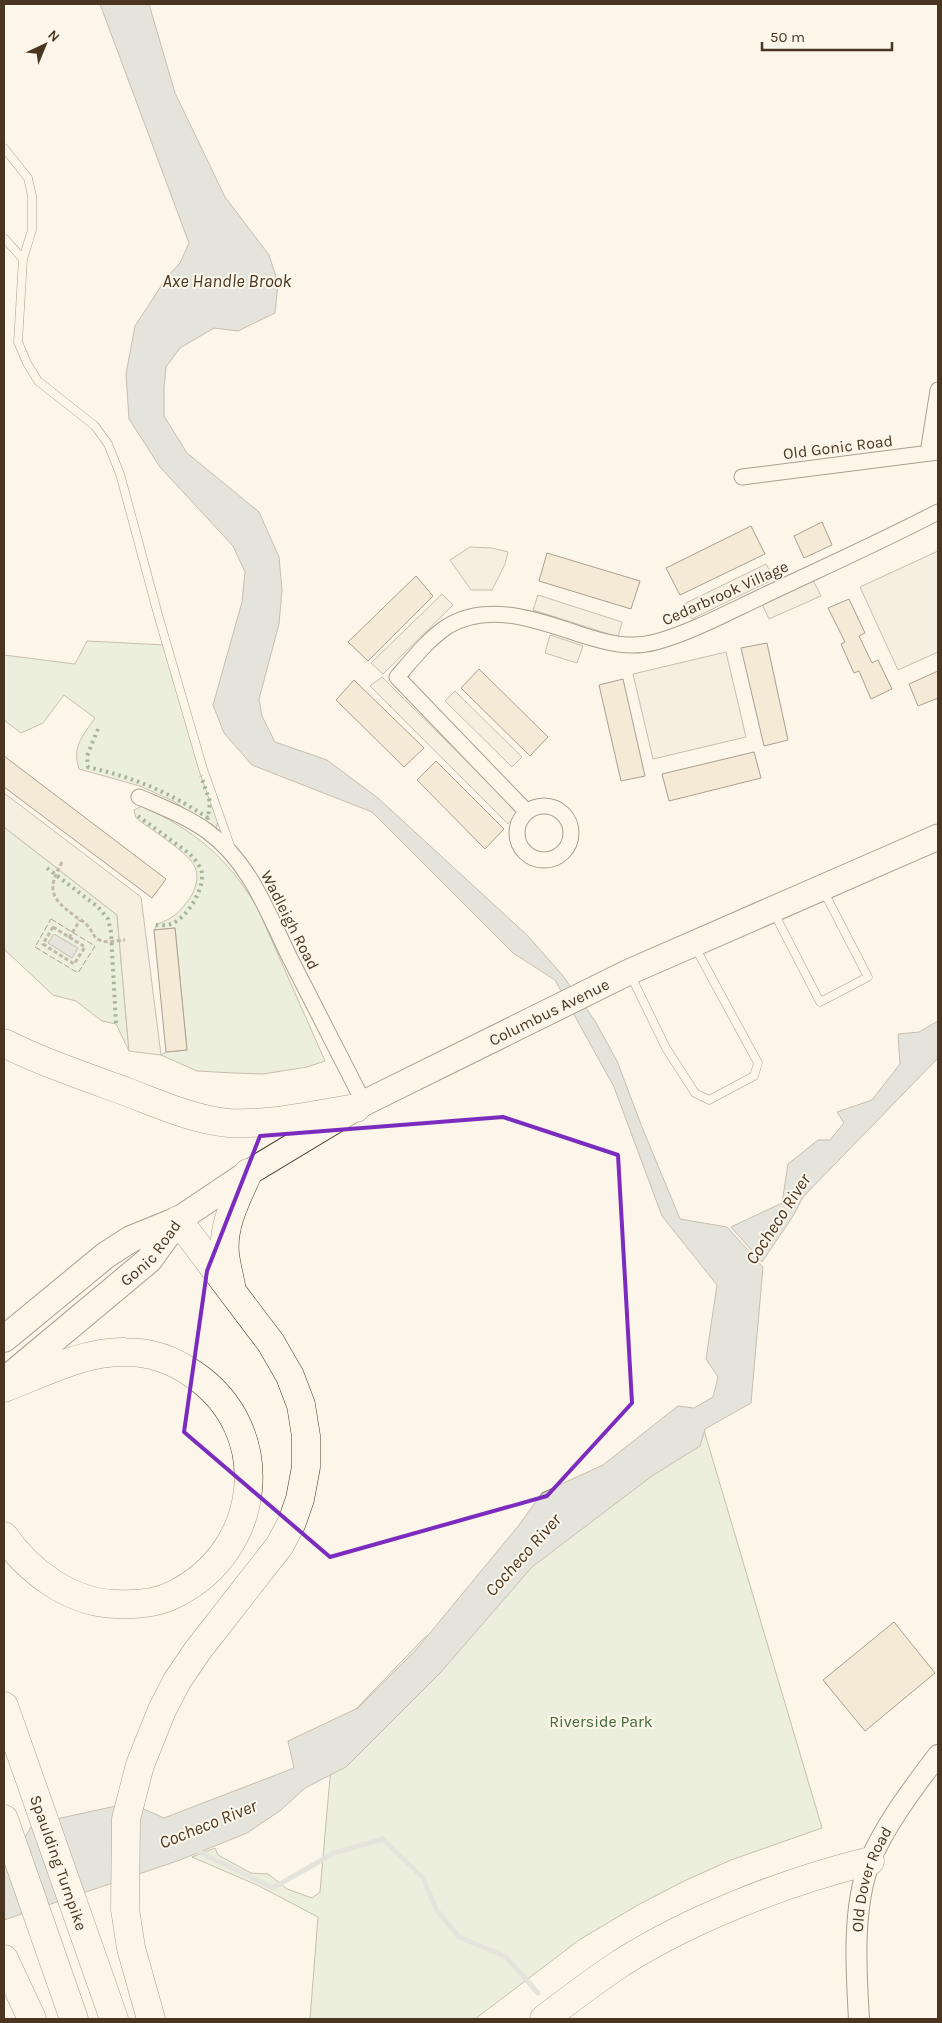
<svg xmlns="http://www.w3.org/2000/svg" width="942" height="2023" font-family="Karla,sans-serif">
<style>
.green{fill:#dce7d0;stroke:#887966}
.parking{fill:#ede7d9;stroke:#887966}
.water{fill:#c9cecd;stroke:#887966}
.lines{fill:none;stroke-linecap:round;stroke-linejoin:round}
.stream{stroke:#c9cecd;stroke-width:5}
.building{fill:#ecdcbc;stroke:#4a3520}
.service-casing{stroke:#4a3520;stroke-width:9}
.minor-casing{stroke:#4a3520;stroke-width:17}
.tertiary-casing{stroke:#4a3520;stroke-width:22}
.primary-casing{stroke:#4a3520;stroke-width:27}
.trunk-casing{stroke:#4a3520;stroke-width:28}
.motorway-casing{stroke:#4a3520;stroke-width:29}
.path{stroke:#7f6f5c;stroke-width:3;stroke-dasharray:4 2.5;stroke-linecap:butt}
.service{stroke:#fbf6e9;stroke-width:8}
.minor{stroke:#fbf6e9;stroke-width:15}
.tertiary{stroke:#fbf6e9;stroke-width:20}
.primary{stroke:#fbf6e9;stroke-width:25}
.trunk{stroke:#fbf6e9;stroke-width:26}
.motorway{stroke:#fbf6e9;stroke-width:28}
.hedge{stroke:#436837;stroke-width:4;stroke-dasharray:2.5 4;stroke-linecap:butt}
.fence{stroke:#4a3520;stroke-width:1;stroke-dasharray:6 2.5;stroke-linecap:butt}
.marked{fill:none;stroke:#7b2cbf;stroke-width:4;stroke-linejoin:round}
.labels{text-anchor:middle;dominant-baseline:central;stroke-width:4;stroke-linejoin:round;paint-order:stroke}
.street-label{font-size:16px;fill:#4a3520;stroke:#fbf6e9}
.park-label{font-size:16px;fill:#436837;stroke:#fbf6e9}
.water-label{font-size:18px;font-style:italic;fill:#4a3520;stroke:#fbf6e9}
</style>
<rect width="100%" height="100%" fill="#fbf6e9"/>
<path class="green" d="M87,641L165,645L218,820L216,829L173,801L140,786L79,769C72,746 82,737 95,718L64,695L43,723L21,733L4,720V655L75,664Z
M142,806C195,831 226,856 257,907L325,1061L307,1067L263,1074L234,1073L197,1071L161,1055L166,1052L187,1050L175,928L154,930L157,924C174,918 179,913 190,898C196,888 200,876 194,865C187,852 149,828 136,818L134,810Z
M4,827L117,915L129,1051L116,1024L102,1021L76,1001L53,995L4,949Z
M698,1410L822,1828L731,1860L684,1881L638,1905L579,1940L475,2019H310L318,1917L257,1885L192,1857L215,1848L218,1855L251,1873L268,1874L287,1889L312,1898L320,1892L335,1720L356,1709L424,1638L436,1630Z"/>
<path class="parking" d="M470,547L492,548L508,552L505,564L492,590H471L450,560Z
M938,551V652L898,670L860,587Z
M766,564L774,579L692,619L684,604Z
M813,580L821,596L769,619L762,604Z
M442,594L453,605L383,674L371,663Z
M538,595L622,622L618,637L533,610Z
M550,635L583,646L577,663L545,653Z
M726,652L746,737L653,759L633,674Z
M382,677L518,812L508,824L370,686Z
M455,691L522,757L512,767L445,701Z
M4,793L141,897L161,1055L129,1051L117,915L4,827Z"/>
<path class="water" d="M100,4H149L175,93L225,197L269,255L278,283L275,313L238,331L214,328L180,348L166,367L164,388V416L187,453L259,512L279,557L282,590L279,624L259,699L262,716L275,742L327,760L378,798L528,936L563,976L595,1021L617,1061L642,1127L680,1219L727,1227L763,1267L751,1403L705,1429L700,1446L652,1476L532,1567L440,1673L346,1767L305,1788L281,1810L247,1833L180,1860L4,1920V1859L14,1855L33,1824L130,1803L164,1818L294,1768L288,1741L358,1708L416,1650L519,1525L542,1493L603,1465L678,1406L694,1408L713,1397L718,1377L706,1359L717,1285L662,1216L614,1087L555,980L513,953L372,812L252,765L224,733L213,705L242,602L245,572L233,546L160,467L129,419L126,374L135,326L167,277L180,263L189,243Z
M54,934L78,948L72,958L48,943Z
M938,1021V1058L803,1197L793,1216L762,1262L731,1227L782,1203L788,1164L818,1140H830L844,1123L837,1112L872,1100L900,1064L898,1034L919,1032Z"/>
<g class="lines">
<path class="stream" d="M195,1850L273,1888L334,1853L383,1839L423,1878L436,1909L459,1937L506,1957L538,1993"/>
</g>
<path class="building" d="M822,522L832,545L804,558L794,536Z
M751,526L765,554L680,595L666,568Z
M547,553L640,581L631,609L539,581Z
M416,576L433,596L368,661L348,642Z
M849,599L865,633L859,636L872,663L878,660L892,689L871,699L859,671L854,673L841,644L845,642L828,608Z
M767,643L788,740L764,746L741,648Z
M479,669L548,737L530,756L461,688Z
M938,671V698L918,706L909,684Z
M623,679L645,776L621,781L599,685Z
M354,680L424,748L404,767L336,700Z
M754,752L761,778L669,801L662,774Z
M4,756L166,879L152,898L4,787Z
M436,761L504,829L485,849L417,780Z
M175,928L187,1050L166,1052L154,930Z
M894,1622L935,1673L865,1731L823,1680Z"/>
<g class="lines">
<g class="service-casing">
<path id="service" d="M4,148L28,178L32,196V230L23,259L18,342L27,363L38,381L95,426L108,444L120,474L159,618L203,769L231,848
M4,238L23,259
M774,913L820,1002L868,977L824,892
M631,976L666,1048L695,1093L709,1100L754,1076L758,1063L695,947"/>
</g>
<g class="minor-casing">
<path id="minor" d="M928,453L938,390
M742,477L938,452
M139,797C162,807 186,816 207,831C251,863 268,914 291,960C315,1008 340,1055 364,1103
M517 833a27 27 0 1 1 54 0a27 27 0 1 1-54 0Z
M527,812L397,677C412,660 428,639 448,626C489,601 540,621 582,635C607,643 630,649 656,642C692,632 727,613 761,597C820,569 880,542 938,512"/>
</g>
<g class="tertiary-casing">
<g id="tertiary">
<path id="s1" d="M859,2019C856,1970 852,1907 870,1861C886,1823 914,1787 938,1755"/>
</g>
</g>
<g class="primary-casing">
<g id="primary">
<path id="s2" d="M178,1220L248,1173L364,1103L629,972L938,837"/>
</g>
</g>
<g class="trunk-casing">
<g id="trunk">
<path d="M4,1339L106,1255L131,1239L178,1220"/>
<path id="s3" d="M4,1381L149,1260L178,1220"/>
</g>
</g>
<g class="motorway-casing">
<g id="motorway">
<path d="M4,1043C44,1063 86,1077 127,1092C159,1104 194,1120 229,1123C272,1125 314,1115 356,1108"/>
<path d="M231,1285C229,1275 226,1264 225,1254C222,1225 237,1198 248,1173"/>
<path d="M4,1388C43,1373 84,1351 126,1352C151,1352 173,1360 193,1374C276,1430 263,1550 175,1594C158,1603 135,1605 116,1604C71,1603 29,1572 4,1536"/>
<path id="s4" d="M4,1706L114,2019"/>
<path d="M4,1819L74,2019"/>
<path d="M4,1959L32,2019"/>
<path d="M151,2019L131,1948L125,1909L126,1819L140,1765L162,1710L177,1681L198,1650L280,1545L292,1522L300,1499L306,1467V1436L301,1405L290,1376L271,1343L178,1220"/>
<path d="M544,2019C569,2000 594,1981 621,1963C692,1918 788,1881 870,1861"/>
</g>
</g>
<path class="path" d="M62,862C47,889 50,898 75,916C78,919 84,921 87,925C93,931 93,939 102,941C109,943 118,940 125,940
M53,927L85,947L74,964L43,944Z
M69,938L80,920"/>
<use href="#service" class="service"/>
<use href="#minor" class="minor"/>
<use href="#tertiary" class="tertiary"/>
<use href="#primary" class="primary"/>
<use href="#trunk" class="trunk"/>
<use href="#motorway" class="motorway"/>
<path class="hedge" d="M98,729L87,756L88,767C135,778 167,791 208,818L210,802L201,776
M138,816L190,854C195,860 202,867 202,875C203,891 187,918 171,924C166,926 160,925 155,925
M47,868L98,907L108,919L111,932L116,1024"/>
<path class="fence" d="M51,919L95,946L78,973L35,947Z"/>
</g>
<path d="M0 0H942V2023H0ZM503,1117L618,1155L632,1403L547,1496L330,1557L184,1432L207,1271L260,1136Z" fill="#fbf6e9" fill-opacity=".55" fill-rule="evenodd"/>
<path class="marked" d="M503,1117L618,1155L632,1403L547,1496L330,1557L184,1432L207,1271L260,1136Z"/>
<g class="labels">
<g class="street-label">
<text transform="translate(838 447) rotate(-7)">Old Gonic Road</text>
<text transform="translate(725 593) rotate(-24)">Cedarbrook Village</text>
<text transform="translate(290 920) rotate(63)">Wadleigh Road</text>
<text stroke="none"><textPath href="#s2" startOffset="426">Columbus Avenue</textPath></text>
<text stroke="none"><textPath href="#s3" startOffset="195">Gonic Road</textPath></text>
<text stroke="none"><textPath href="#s4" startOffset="166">Spaulding Turnpike</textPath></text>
<text stroke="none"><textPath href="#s1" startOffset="142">Old Dover Road</textPath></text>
</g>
<g class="park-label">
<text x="601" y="1721">Riverside Park</text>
</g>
<g class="water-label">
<text x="227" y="281">Axe Handle Brook</text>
<text transform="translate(778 1219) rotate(-57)">Cocheco River</text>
<text transform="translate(523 1555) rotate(-48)">Cocheco River</text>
<text transform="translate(208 1824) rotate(-22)">Cocheco River</text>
</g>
</g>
<rect width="942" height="2023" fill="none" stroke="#4a3520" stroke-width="10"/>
<g transform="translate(45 45) rotate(44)" stroke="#fbf6e9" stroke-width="4" paint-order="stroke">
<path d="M0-4L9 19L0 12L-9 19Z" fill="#4a3520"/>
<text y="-8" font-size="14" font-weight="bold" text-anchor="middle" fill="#4a3520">N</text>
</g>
<path d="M762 42v8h130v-8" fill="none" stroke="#4a3520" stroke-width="2.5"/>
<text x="770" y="42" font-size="15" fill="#4a3520" stroke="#fbf6e9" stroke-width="4" paint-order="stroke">50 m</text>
</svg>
